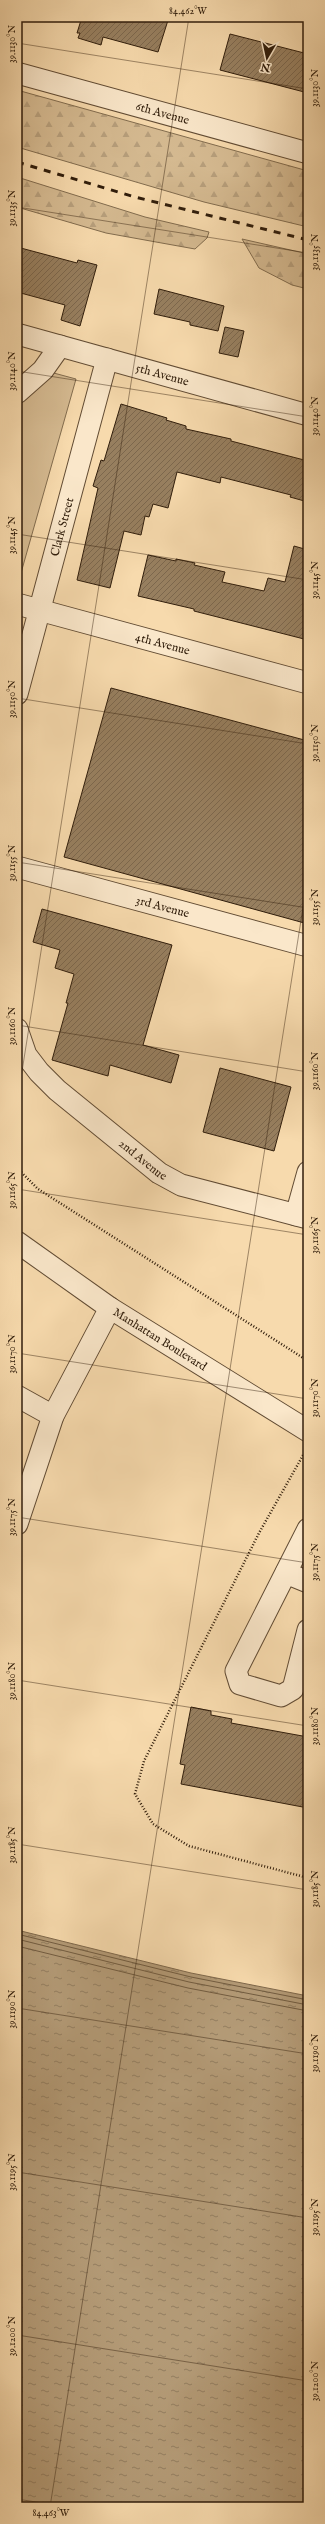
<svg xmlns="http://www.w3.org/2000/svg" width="325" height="2524" font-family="'IM FELL English',serif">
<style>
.forest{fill:url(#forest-firs);stroke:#826c4e}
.park{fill:#d5ba91;stroke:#826c4e}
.water{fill:url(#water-ripples);stroke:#7f684b}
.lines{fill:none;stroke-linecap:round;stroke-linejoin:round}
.shore{stroke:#725c40;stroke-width:1}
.building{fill:url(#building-hatch);stroke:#301d0b}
.minor-casing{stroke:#624c34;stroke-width:23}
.path{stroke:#301d0b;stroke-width:2.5;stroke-dasharray:1 2;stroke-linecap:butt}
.minor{stroke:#fae7ca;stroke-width:21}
.rail{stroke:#301d0b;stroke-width:3;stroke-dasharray:7 7;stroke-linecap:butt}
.ticks{fill:none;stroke:#301d0b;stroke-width:1;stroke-opacity:0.45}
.labels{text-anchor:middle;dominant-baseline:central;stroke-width:3.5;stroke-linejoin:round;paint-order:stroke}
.street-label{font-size:12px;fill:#301d0b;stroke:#fae7ca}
.neatline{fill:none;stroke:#301d0b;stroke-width:1.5}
.ticks-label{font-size:10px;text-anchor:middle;fill:#301d0b}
</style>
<defs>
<pattern id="forest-firs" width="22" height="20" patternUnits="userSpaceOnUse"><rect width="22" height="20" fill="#d5ba91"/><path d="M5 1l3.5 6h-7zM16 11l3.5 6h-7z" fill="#b79f7c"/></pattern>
<pattern id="water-ripples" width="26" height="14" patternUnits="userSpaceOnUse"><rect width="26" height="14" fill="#b39a76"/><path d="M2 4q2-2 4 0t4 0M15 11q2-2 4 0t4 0" fill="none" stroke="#927d5f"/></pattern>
<pattern id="building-hatch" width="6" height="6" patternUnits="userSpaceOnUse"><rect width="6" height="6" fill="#977f5f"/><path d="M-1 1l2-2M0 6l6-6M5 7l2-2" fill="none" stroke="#7c674d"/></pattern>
</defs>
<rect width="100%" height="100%" fill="#f7daad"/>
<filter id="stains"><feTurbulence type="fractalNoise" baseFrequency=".005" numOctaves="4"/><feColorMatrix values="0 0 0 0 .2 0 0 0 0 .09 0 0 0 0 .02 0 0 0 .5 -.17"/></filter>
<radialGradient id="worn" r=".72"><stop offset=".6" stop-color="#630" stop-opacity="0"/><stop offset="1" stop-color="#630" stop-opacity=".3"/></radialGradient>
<path class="forest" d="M17,90L308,171V227L204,202L17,147Z
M17,177L145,217L209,232L207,238L195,249L106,233L17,207Z
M242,239L308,254V289L292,285L259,268Z"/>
<path class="park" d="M50,372L76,379L19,580H17V401Z"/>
<path class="water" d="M17,1930L191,1973L308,1996V2507H17Z"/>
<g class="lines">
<path class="shore" d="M17,1934L191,1977L308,2000
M17,1939L189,1982L308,2005
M17,1946L188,1988L308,2011"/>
</g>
<path class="building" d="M82,17H169L158,52L103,37L101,45L78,38L80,33H77Z
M230,34L308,54V93L220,70Z
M17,247L77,263L78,260L97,265L80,326L61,320L65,305L17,292Z
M159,289L224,306L218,331L190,325V322L154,314Z
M225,327L244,331L238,357L219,353Z
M121,404L167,418L166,420L186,426V429L231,439V441L308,461V502L290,497L291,495L221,477L220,483L177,472L168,508L153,504L149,517L145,516L141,535L124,531L110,588L77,580L98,488L93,486L101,460L104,461Z
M294,546L308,550V640L194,611V609L138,596L148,555L176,561V559L195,563L194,565L225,572L222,582L264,591L268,578L285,582Z
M111,688L308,741V924L64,857Z
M42,909L172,945L143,1045L179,1055L171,1083L110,1065L108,1076L52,1060L68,1003H66L74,974L55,968L60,950L33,942Z
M220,1068L291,1087L274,1151L203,1132Z
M191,1707L211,1711V1715L232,1719L231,1723L308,1737V1808L181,1784L185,1765L180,1764Z"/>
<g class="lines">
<g class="minor-casing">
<g id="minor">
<path id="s1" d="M17,73L308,153"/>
<path id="s2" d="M17,334L308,415"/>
<path d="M17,393L43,370L60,346"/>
<path id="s3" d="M17,604L308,683"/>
<path id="s4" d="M17,694L107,359"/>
<path id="s5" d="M17,867L308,946"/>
<path id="s6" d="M17,1029L26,1055L39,1072L57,1090L159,1173L181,1185L308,1218"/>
<path d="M296,1215L308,1172"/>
<path id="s7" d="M17,1242L110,1308L308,1431"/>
<path d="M17,1396L53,1416"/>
<path d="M17,1524L53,1416L110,1308"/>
<path d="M308,1529L236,1671L240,1684L281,1696L293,1689L308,1630"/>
<path d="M286,1573L308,1582"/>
</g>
</g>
<path class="path" d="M17,1168L38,1189L308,1361
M306,1450L259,1533L144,1761L135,1794L153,1824L189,1846L308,1878"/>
<use href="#minor" class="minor"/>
<path class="rail" d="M17,162L135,197L308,240"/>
</g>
<path class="ticks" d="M17,43L308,89M17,207L308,253M17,371L308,417M17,534L308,580M17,698L308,744M17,862L308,908M17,1025L308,1072M17,1103L189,17M17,1189L308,1235M17,1353L308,1399M17,1517L308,1563M17,1680L308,1726M17,1844L308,1890M17,2008L308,2054M17,2172L308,2218M17,2335L308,2381M17,2499L67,2507M50,2507L308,876M305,2507L308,2487"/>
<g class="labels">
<g class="street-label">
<text stroke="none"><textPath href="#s1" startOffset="151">6th Avenue</textPath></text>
<text stroke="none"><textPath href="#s2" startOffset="151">5th Avenue</textPath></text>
<text stroke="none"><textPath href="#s4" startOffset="173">Clark Street</textPath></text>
<text stroke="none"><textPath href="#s3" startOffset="151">4th Avenue</textPath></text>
<text stroke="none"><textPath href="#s5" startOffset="151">3rd Avenue</textPath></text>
<text stroke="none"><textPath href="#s6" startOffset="185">2nd Avenue</textPath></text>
<text stroke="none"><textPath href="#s7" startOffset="173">Manhattan Boulevard</textPath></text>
</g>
</g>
<rect width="325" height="2524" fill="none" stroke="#f7daad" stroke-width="44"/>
<g transform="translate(267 58) rotate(189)" stroke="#fae7ca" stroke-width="3" paint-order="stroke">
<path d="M0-3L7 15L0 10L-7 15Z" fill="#301d0b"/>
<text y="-6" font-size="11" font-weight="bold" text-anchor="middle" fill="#301d0b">N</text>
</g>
<rect x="22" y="22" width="281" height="2480" class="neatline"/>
<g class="ticks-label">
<text x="188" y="14">84.462°W</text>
<text transform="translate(11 44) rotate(-90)" y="4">39.1130°N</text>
<text transform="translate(314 88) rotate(-90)" y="4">39.1130°N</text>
<text transform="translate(11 208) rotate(-90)" y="4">39.1135°N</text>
<text transform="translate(314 252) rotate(-90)" y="4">39.1135°N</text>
<text transform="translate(11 371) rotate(-90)" y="4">39.1140°N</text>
<text transform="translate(314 416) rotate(-90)" y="4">39.1140°N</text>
<text transform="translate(11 535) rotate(-90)" y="4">39.1145°N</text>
<text transform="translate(314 580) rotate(-90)" y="4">39.1145°N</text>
<text transform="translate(11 699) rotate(-90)" y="4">39.1150°N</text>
<text transform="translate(314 743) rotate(-90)" y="4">39.1150°N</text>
<text transform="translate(11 863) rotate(-90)" y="4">39.1155°N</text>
<text transform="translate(314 907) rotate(-90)" y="4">39.1155°N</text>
<text transform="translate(11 1026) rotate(-90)" y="4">39.1160°N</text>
<text transform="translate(314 1071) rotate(-90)" y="4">39.1160°N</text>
<text transform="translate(11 1190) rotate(-90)" y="4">39.1165°N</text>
<text transform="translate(314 1235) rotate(-90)" y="4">39.1165°N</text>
<text transform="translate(11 1354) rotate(-90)" y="4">39.1170°N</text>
<text transform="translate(314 1398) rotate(-90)" y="4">39.1170°N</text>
<text transform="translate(11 1517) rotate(-90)" y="4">39.1175°N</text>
<text transform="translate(314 1562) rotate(-90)" y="4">39.1175°N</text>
<text transform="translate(11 1681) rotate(-90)" y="4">39.1180°N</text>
<text transform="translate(314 1726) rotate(-90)" y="4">39.1180°N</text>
<text transform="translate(11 1845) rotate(-90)" y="4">39.1185°N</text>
<text transform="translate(314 1889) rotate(-90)" y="4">39.1185°N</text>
<text transform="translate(11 2009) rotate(-90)" y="4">39.1190°N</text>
<text transform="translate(314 2053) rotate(-90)" y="4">39.1190°N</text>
<text transform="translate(11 2172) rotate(-90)" y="4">39.1195°N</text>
<text transform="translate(314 2217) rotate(-90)" y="4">39.1195°N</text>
<text transform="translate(11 2336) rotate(-90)" y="4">39.1200°N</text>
<text transform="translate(314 2381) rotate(-90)" y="4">39.1200°N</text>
<text x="51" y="2516">84.463°W</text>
</g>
<rect width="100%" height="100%" filter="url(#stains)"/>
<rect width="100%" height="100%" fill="url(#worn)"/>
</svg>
